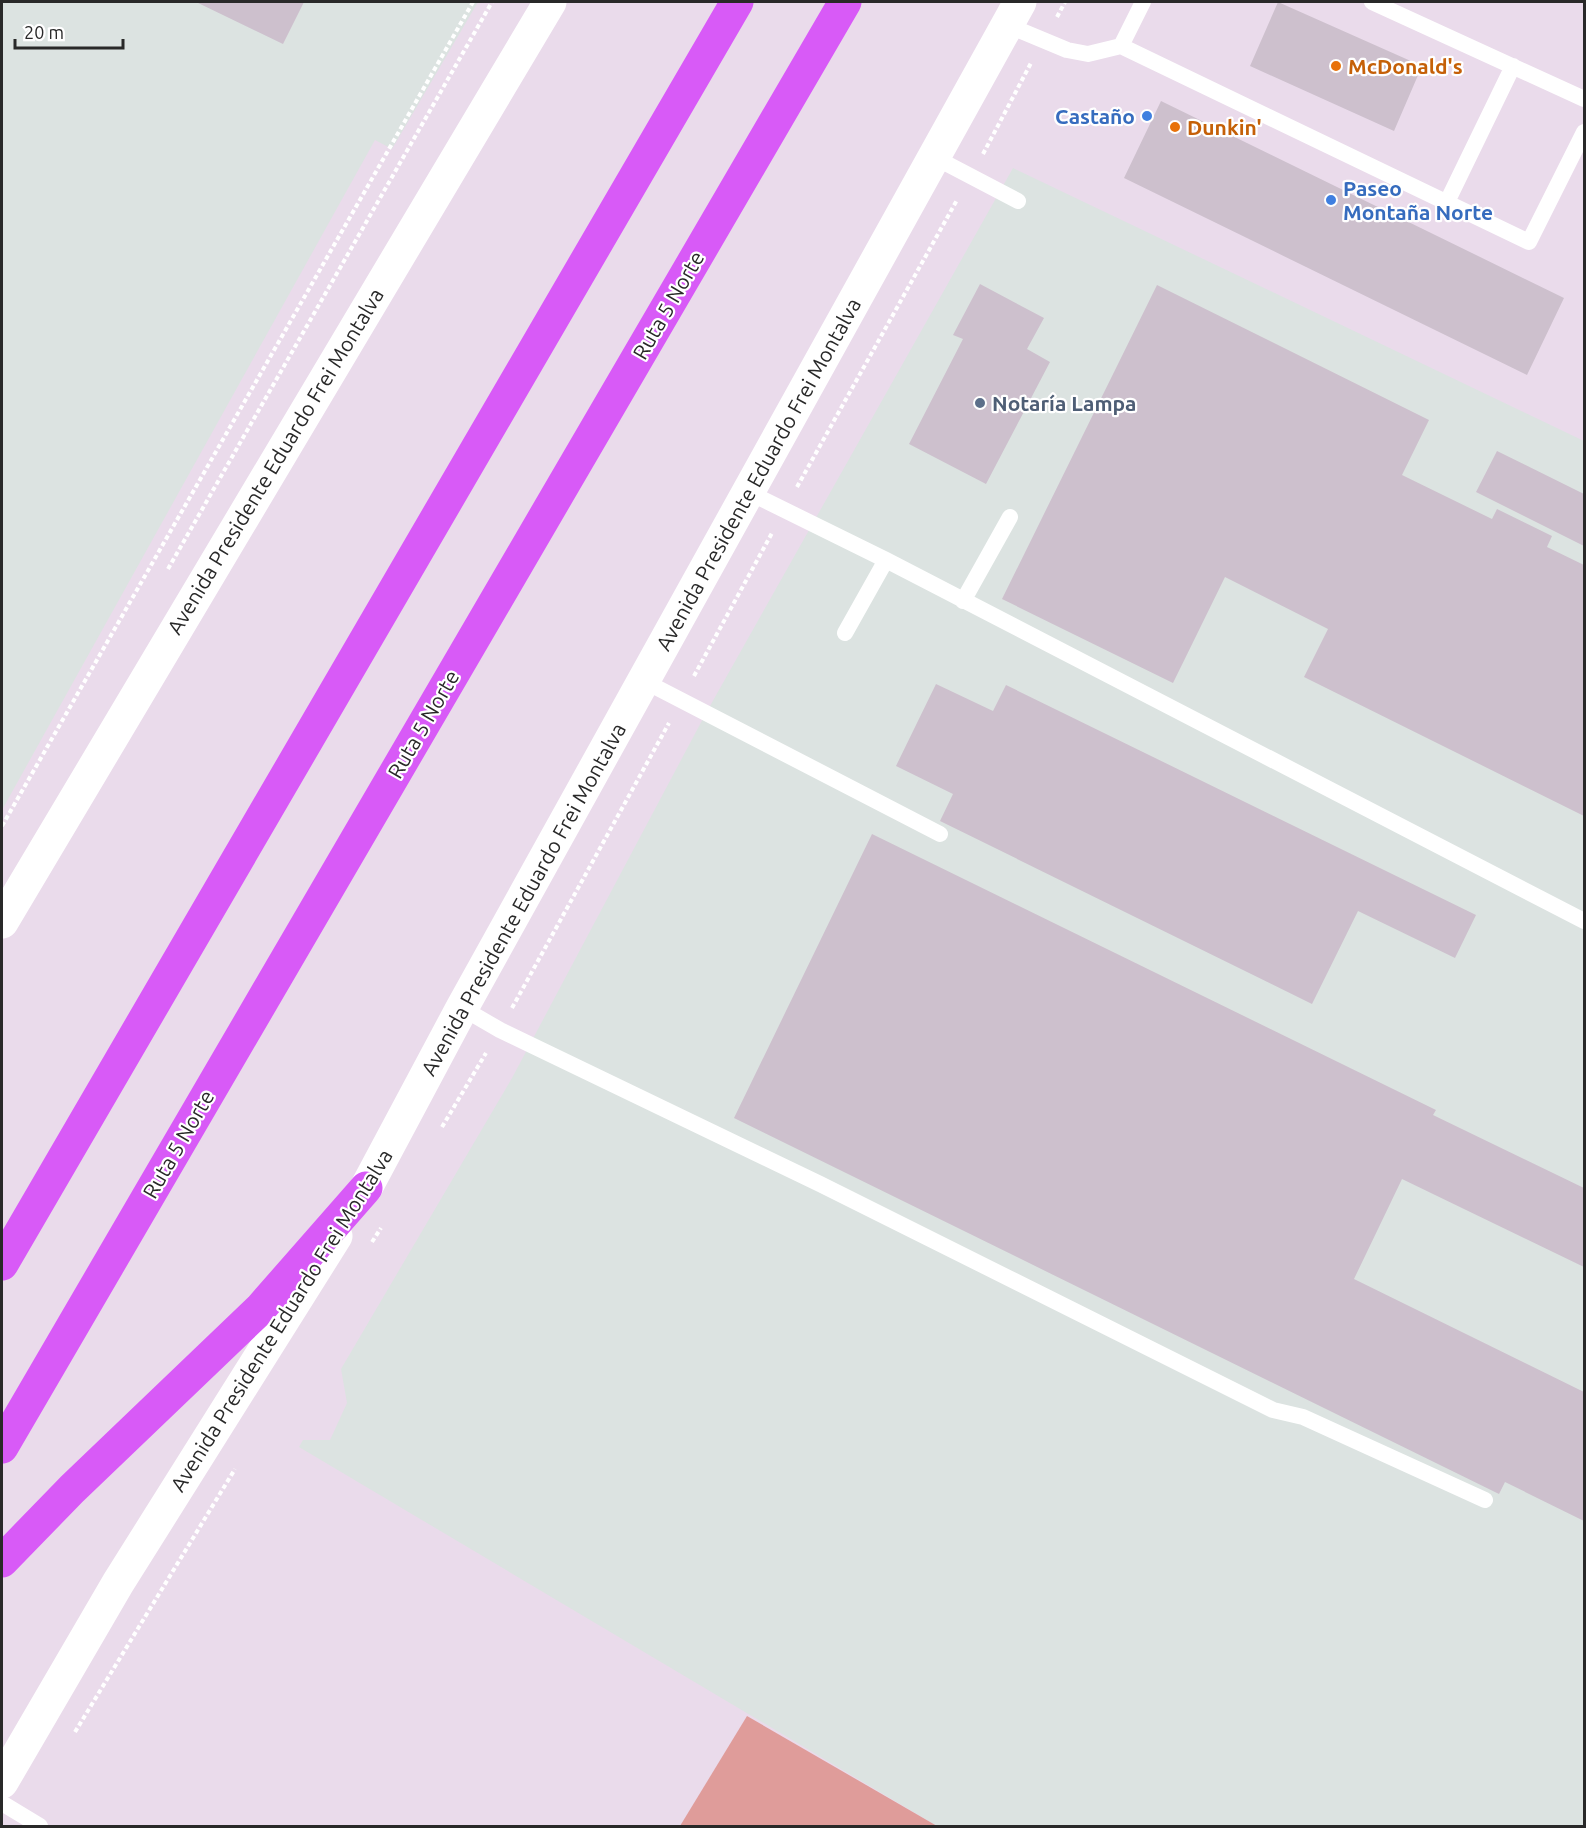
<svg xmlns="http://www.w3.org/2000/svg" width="1586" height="1828" font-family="Ubuntu,sans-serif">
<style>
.industrial{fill:#dce3e1}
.green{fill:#df9c9a}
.building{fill:#cdc0cd}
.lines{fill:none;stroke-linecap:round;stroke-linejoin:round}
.path{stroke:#fff;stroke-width:4;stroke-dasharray:4.5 3;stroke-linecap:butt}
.service{stroke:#fff;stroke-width:16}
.tertiary{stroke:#fff;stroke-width:33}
.secondary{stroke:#fff;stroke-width:33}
.motorway{stroke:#d85af7;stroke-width:33}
.food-dot{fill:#e8710a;stroke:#fff;stroke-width:2}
.shop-dot{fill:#3f7fe0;stroke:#fff;stroke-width:2}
.service-dot{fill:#5c6f8a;stroke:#fff;stroke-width:2}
.labels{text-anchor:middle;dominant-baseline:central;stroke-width:4.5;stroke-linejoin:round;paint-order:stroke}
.food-label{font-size:21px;font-weight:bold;fill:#c56008;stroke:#fff;text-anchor:start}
.shop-label{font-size:21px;font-weight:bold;fill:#366cbe;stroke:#fff;text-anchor:end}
.street-label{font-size:21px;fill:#292929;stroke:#fff}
.service-label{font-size:21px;font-weight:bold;fill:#4e5e75;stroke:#fff;text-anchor:start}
</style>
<rect width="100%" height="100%" fill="#eadbeb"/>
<path class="industrial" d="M2,2H478L392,149L375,140L2,810Z
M1013,168L1584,441V1826H937L299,1447L303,1440H330L347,1403L341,1369L512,1078L706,713Z"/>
<path class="green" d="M747,1716L937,1826H680Z"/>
<path class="building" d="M196,2H304L283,44Z
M1278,2L1422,66L1394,131L1250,66Z
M1161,101L1564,298L1527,375L1124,178Z
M980,284L1044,318L1027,349L1050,362L986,484L909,444L963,339L953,335Z
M1157,285L1429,420L1402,475L1492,519L1497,509L1552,536L1547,547L1584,565V816L1304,677L1328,629L1225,577L1173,683L1002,599Z
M1497,451L1584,494V546L1476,492Z
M936,684L993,711L1006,685L1476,915L1455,958L1358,911L1312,1004L940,821L953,794L896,766Z
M872,834L1436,1110L1433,1115L1584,1188V1267L1402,1179L1354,1279L1584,1392V1521L1505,1482L1499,1494L734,1118Z"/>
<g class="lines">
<path class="path" d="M1057,17L1065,2
M983,154L1031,63
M797,487L957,200
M168,569L492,2
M694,676L772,533
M2,826L473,2
M512,1008L669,723
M442,1127L486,1053
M372,1242L381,1228
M75,1732L235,1469"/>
<path class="service" d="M1372,2L1584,99
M1007,25L1067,50L1088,54L1121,46L1529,242L1584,132
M1121,46L1143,2
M934,157L1018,201
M1447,202L1513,66
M748,492L886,560L1584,921
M963,601L1010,517
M845,633L886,560
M644,681L940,834
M462,1008L500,1030L820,1184L1273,1410L1303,1417L1485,1500
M2,1803L40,1826"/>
<path class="tertiary" d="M2,1782L118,1583L336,1236"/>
<path class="secondary" d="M2,922L550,2
M366,1188L462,1008L1020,2"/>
<path class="motorway" d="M2,1264L737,2
M2,1447L845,2
M2,1561L72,1489L260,1309L366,1188"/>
</g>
<g class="food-dot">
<circle cx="1336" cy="66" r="6"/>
<circle cx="1175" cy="127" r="6"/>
</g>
<g class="shop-dot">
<circle cx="1147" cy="116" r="6"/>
<circle cx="1331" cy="200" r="6"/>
</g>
<circle class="service-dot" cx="980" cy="403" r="6"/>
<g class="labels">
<g class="food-label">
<text x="1348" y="66">McDonald's</text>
<text x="1187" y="127">Dunkin'</text>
</g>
<g class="shop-label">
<text x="1135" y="116">Castaño</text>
<text x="1343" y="188" text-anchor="start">Paseo<tspan x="1343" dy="24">Montaña Norte</tspan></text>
</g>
<g class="street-label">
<text transform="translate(668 305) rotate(-60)">Ruta 5 Norte</text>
<text transform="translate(275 461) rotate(-59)">Avenida Presidente Eduardo Frei Montalva</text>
<text transform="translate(758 474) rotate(-61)">Avenida Presidente Eduardo Frei Montalva</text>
<text transform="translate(423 724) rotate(-60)">Ruta 5 Norte</text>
<text transform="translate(523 899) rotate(-61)">Avenida Presidente Eduardo Frei Montalva</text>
<text transform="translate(178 1144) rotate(-60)">Ruta 5 Norte</text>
<text transform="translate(281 1320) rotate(-58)">Avenida Presidente Eduardo Frei Montalva</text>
</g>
<g class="service-label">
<text x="992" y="403">Notaría Lampa</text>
</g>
</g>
<rect width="1586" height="1828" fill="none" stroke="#292929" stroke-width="6"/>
<path d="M15 39v9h108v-9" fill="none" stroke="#292929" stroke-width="3"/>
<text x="24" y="39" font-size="18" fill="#292929" stroke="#ffffff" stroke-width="4.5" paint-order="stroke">20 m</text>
</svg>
